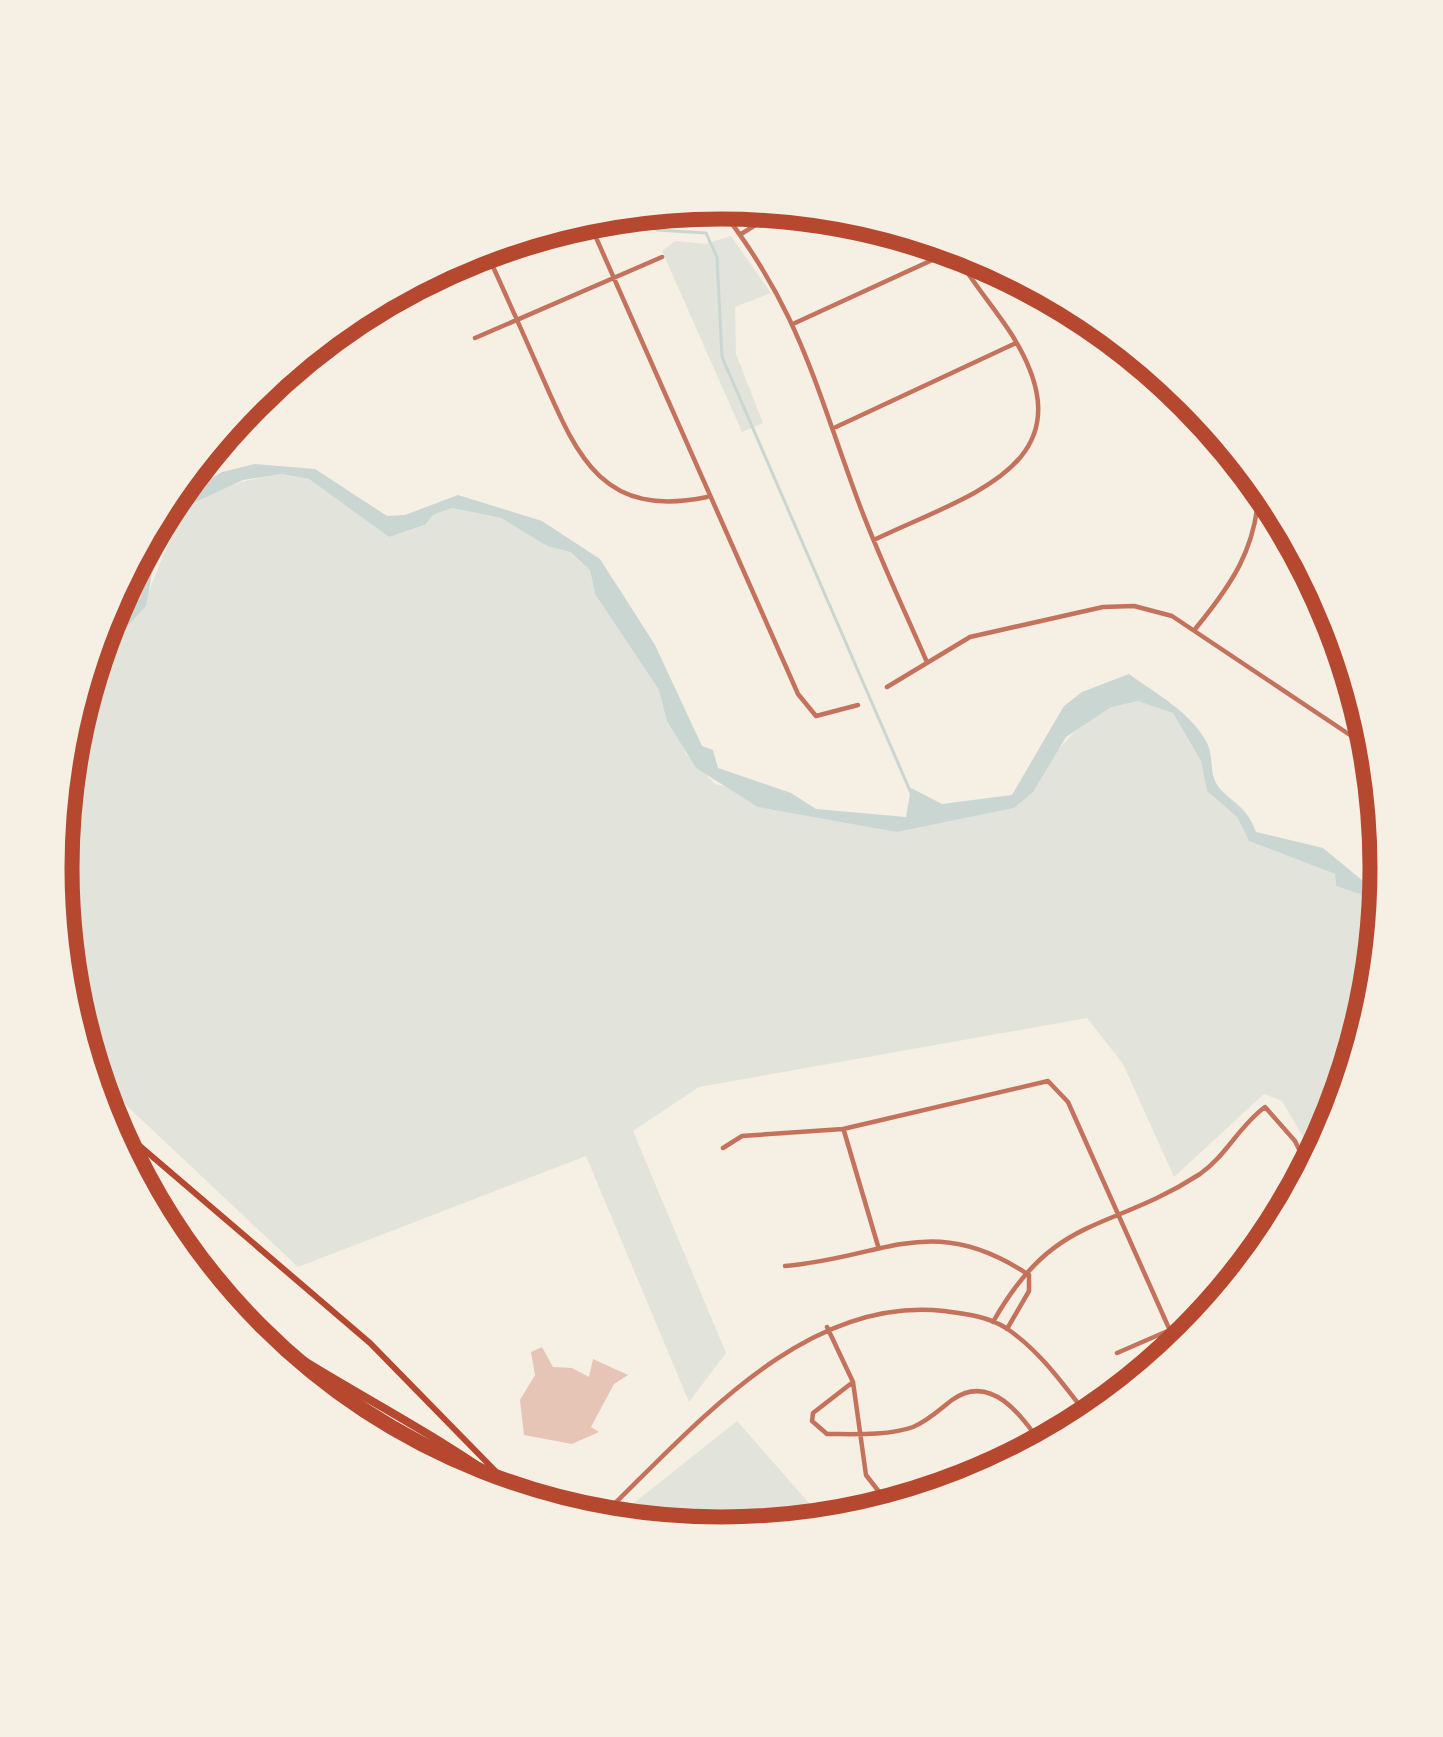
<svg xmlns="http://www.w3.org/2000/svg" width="1443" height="1737" font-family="'Exo 2',sans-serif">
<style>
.green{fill:#e2e4dc}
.water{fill:#c9d6d2}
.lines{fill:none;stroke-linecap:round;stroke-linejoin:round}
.stream{stroke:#c9d6d2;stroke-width:3}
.building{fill:#e6c5b7}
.minor{stroke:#c5725c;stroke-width:4.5}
.secondary{stroke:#b5482f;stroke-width:6}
.motorway{stroke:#b5482f;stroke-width:8}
.rim{fill:none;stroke:#b5482f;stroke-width:15}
</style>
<rect width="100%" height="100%" fill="#f6efe4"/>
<path class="green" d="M731,236L771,293L735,307L736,354L763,423L742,432L662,251L675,241L705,244Z
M282,474L309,479L389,537L424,526L433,515L452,508L501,518L547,546L569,552L590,570L595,594L659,690L686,754L715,784L897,832L1014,808C1038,775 1090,695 1138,701C1149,702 1162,709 1173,713L1201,761L1207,791L1237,817L1249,841L1335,874L1336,886L1361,894L1382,917L1341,1126L1317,1161L1282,1101L1264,1094L1174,1177L1123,1064L1087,1018L699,1087L633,1131L726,1353L689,1402L586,1156L298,1267L92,1073L51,868L95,647C150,619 147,585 173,535C178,524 182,510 192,503C219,485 251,479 282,474Z
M737,1421L823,1519L721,1539L615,1518Z"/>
<path class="water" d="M255,464L315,469L387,516L405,515L458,495L542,521L600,559L655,645L702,746L713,750L718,768L791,793L816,809L906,817L911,788L942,804L1012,795L1064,706L1082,692L1129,674C1156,694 1191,712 1207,743C1213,755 1210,770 1215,781C1225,801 1245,801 1256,832L1323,848L1386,900L1382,917L1360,894L1336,886L1335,874L1249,841L1237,817L1207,791L1201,761L1173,713L1138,701L1111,707L1066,737L1033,792L1014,808L897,832L758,807L696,768L667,721L659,690L595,594L590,570L570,552L547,546L501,518L452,508L433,515L425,525L389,537L309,479L282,474L243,480L187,506L152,573L146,606L120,634L95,647L99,628L140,598L178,498L222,472Z"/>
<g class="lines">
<path class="stream" d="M635,215L657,230L706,233L717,257L722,357L911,793"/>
</g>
<path class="building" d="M542,1347L553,1367L572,1368L589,1377L593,1359L628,1375L614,1384L591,1427L599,1432L572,1444L524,1435L520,1400L535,1375L531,1352Z"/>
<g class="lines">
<path class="minor" d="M714,200C798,306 812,376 857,498C877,553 903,607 926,660
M590,224L798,694L816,716L858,705
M741,234L780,210
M483,245C503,288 522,331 541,374C577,456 602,519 707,497
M795,323L954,250
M475,338L662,257
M836,427L1016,343
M874,540C969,494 1093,465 1012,335C992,304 967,277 950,244
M1196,628C1232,584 1256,549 1259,490
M887,687L970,637L1103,607L1134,606L1172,616L1368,747
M844,1131L878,1246
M723,1148L742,1136L843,1129L1048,1081L1068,1102L1180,1353
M785,1266C884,1258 932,1210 1029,1275
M993,1322C1055,1212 1109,1233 1200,1174C1226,1156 1239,1126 1265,1107L1295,1141L1310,1172
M827,1327L853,1382L866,1475L890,1506
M1007,1329L1029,1291V1275
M1117,1353L1170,1330
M853,1382L813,1413L812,1421L827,1434C852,1434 888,1436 913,1427C928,1421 939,1410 952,1400C991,1372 1022,1416 1042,1445
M603,1515C695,1426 805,1295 944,1311C966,1314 987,1316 1006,1328C1039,1350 1063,1384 1087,1415"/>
<path class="secondary" d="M99,1111L370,1343L508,1484"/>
<path class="motorway" d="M223,1306C316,1377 424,1423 518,1494"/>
</g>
<path d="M0 0H1443V1737H0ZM72 868a649 649 0 1 1 1298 0a649 649 0 1 1-1298 0Z" fill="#f6efe4" fill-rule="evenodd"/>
<path class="rim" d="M72 868a649 649 0 1 1 1298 0a649 649 0 1 1-1298 0Z"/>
</svg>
